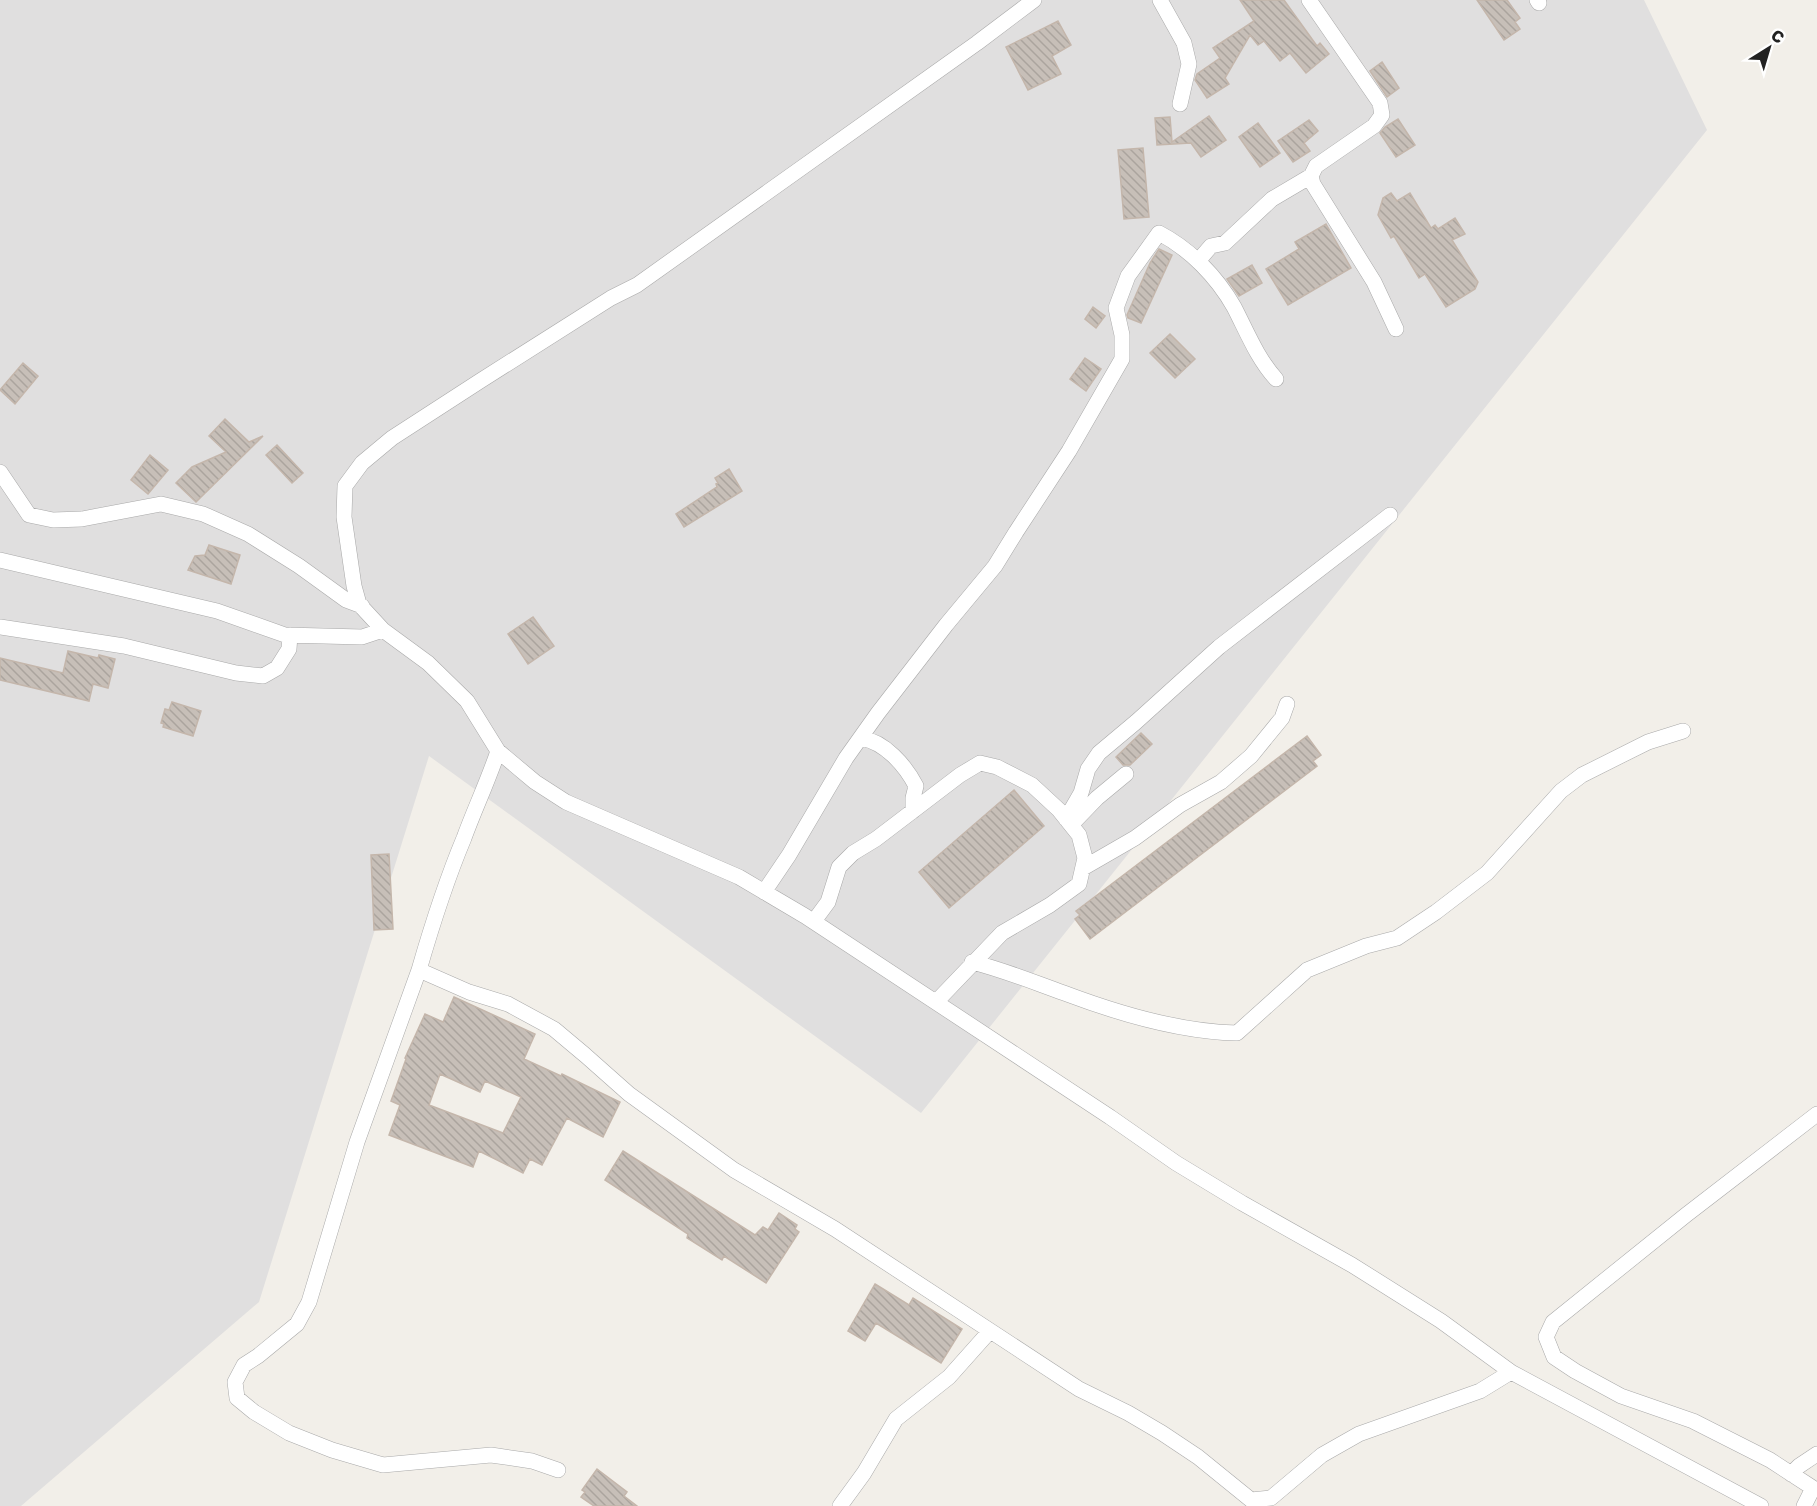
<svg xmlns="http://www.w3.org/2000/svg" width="1817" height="1506" font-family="'Golos Text',sans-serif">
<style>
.residential{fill:#e0dfdf}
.building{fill:url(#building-back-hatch);stroke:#c4b6ab;stroke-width:1.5;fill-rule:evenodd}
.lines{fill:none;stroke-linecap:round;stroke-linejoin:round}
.minor-casing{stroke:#a9a9a9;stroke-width:16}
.minor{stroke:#fff;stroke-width:15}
</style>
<defs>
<pattern id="building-back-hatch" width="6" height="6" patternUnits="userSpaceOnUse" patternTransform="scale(1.5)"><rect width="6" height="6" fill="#c7bfb8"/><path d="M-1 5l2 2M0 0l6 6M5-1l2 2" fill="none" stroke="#aba49e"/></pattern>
</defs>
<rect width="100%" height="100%" fill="#f2efe9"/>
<path class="residential" d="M0,0H1644L1707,130L921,1113L429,756L259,1302L21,1506H0Z"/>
<path class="building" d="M1240,0H1284L1317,46L1320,43L1329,54L1306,73L1290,53L1280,61L1264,41L1258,45L1250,35L1225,78L1229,84L1207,98L1195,80L1197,74L1220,58L1213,48L1254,21Z
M1477,0H1507L1520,18L1515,22L1520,29L1504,40Z
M1058,21L1071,45L1052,56L1061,74L1028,90L1006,47Z
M1382,62L1399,88L1387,97L1370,71Z
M1209,116L1226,140L1201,157L1191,143L1157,145L1155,118L1170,117L1172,142Z
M1398,119L1415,145L1396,157L1380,133L1385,127Z
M1309,120L1318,131L1304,143L1310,151L1293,162L1278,141Z
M1258,123L1280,153L1260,167L1239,137Z
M1143,148L1149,217L1124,219L1118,150Z
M1391,193L1397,201L1410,193L1431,228L1435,225L1438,229L1455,218L1465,234L1452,240L1478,282L1475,289L1446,307L1425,274L1419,278L1394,236L1391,238L1378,215L1383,198Z
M1326,224L1351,268L1288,305L1266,269L1299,249L1295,242Z
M1159,249L1172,255L1141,323L1128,318L1127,315L1150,263Z
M1252,265L1262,283L1239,296L1227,279Z
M1093,307L1105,316L1096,328L1085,319Z
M1170,334L1195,359L1175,378L1150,353Z
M1085,358L1101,369L1086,391L1070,379Z
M23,363L38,376L15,404L0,390Z
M225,419L249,442L263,436L196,502L176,483L192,467L226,452L209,436Z
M277,445L303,473L292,483L266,455Z
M150,455L168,470L148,494L131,480Z
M729,469L742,491L684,527L676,514L717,487L716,484L718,483L715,478Z
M209,545L240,555L231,584L188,570L195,556L205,555Z
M533,617L554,646L528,664L508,634Z
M68,651L98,658L99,655L115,659L108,688L93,684L89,701L0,680V658L63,673Z
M172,702L201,711L193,736L163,727L164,724L161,723L165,709L169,710Z
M1141,733L1152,744L1130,765H1123L1116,757Z
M1307,736L1321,755L1313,761L1317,766L1090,939L1075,919L1080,915L1076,911Z
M1014,790L1044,826L949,908L919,872Z
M389,854L393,929L374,930L371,855Z
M454,997L535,1034L524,1059L561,1076L562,1074L620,1102L603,1137L567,1118L542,1165L530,1159L523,1173L479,1151L473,1167L389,1135L400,1105L391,1101L406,1059L405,1058L425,1014L443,1022ZM440,1074L480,1092L485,1081L521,1097L503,1133L429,1105Z
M623,1151L755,1235L763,1227L768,1230L779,1213L797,1225L795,1229L799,1232L766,1283L724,1256L722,1260L687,1238L688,1234L605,1180Z
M875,1284L909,1305L913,1298L962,1329L941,1363L876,1323L865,1341L848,1331Z
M597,1469L627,1492L624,1496L637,1506H594L581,1497L585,1492L582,1490Z"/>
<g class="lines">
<g class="minor-casing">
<path id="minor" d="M1160,0L1184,43L1189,64L1180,104
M1537,0L1539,3
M1311,176L1313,184L1374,282L1396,329
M1198,261L1211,246L1225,243L1272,199L1311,176L1316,166L1374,126L1382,115L1380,103L1309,0
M0,472L29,515L53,520L82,519L161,504L203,514L248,534L299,566L346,600L362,606
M0,560L217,611L285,635L362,637L383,630L428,663L467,701L498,751L535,782L566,802L739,877L805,916L1110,1117L1176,1163L1242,1203L1352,1265L1441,1321L1511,1372L1761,1506
M0,627L124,646L236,673L263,676L277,668L289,649L290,635
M383,630L359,604L354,586L344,517L345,486L362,463L392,438L480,381L611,298L637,285L977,43L1034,0
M861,738C885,742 905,765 916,786L913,798V811
M498,751C488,781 475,808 464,838C446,881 432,925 419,970L469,992L508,1004L554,1029L585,1055L629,1094L734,1170L835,1229L1079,1389L1128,1413L1162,1433L1198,1457L1251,1500L1271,1498L1322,1455L1359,1434L1480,1391L1511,1372
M1066,819L1081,793L1088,769L1099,753L1136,722L1219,647L1390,515
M1071,825L1097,798L1126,774
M1083,868L1135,838L1180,805L1221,782L1251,756L1282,718L1287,704
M764,892L789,855L846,758L878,713L946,625L995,566L1016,532L1069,451L1122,359V335L1116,308L1128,276L1159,233C1190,249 1217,277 1234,307C1247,332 1257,358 1276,379
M814,921L828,902L839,867L853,853L876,839L960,775L980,763L997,767L1032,785L1059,810L1079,835L1085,858L1079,884L1050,905L1002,933L936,1002
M972,962C1004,970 1033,982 1064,993C1117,1013 1181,1032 1237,1033L1307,970L1366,946L1397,938L1436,912L1487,873L1561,791L1582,775L1648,742L1683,731
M419,970L357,1142L309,1302L297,1324L258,1356L244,1365L235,1382L237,1398L254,1412L289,1433L332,1450L383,1465L491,1455L532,1461L558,1470
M1791,1474L1799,1466L1817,1454
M840,1506L864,1473L896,1419L949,1377L990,1331
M1804,1506L1813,1488L1770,1460L1693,1421L1621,1396L1575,1371L1554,1357L1546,1337L1553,1322L1686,1215L1817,1114"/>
</g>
<use href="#minor" class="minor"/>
</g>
<g transform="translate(1769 48) rotate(37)" stroke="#ffffff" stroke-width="4.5" paint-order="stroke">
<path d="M0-4.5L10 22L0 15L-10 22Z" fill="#222222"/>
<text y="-9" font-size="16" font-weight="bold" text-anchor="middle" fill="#222222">С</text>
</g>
</svg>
